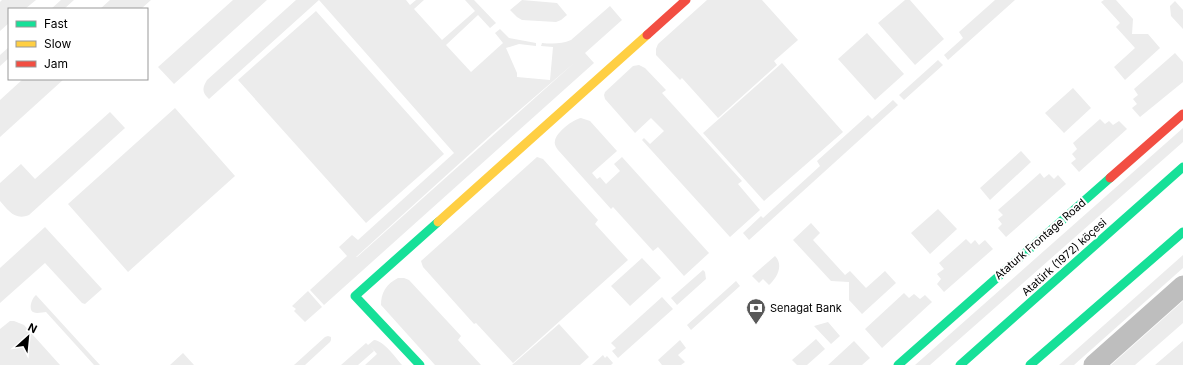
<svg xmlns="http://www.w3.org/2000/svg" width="1183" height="365" font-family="Inter,sans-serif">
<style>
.green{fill:#ececec;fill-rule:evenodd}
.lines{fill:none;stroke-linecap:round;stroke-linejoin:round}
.street{stroke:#bebebe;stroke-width:21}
.fast{stroke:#16e098;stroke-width:9}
.slow{stroke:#ffcf43;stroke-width:9}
.jam{stroke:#f24e42;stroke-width:9}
.labels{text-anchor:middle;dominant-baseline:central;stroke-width:4;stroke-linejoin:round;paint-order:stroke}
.street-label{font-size:11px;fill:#000;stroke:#fff}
.poi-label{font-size:11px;fill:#000;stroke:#fff;text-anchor:start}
</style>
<rect width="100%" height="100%" fill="#fff"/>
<path class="green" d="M2,0H36L25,9H9V23L0,31V2Z
M61,0H74L64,9H51Z
M110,0H151L141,9H100Z
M233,0H267L174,84L158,67Z
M296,0H319L209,99C202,93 202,88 207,80Z
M319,0H406L410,5L416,0H424L414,9L442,40L475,11L465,0H474L496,23L490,28L478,15L446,45L471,72L503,43L495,33L500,29L509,38L536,43V46L519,44L506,48L517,73V77L550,80L553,47L541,46L542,43C552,44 562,44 571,40L610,6L622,20L585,53L594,63L324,305L310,290L347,256L339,247L352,235L358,240L454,153ZM574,63L357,257H356L493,133Z
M522,0L557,3L567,15L561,20L556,22L522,20L517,17L510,10Z
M707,0H762L798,40L774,61L777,65L718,118L682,78L680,80L656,55V49L658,44Z
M905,0H910L944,39L915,65L878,23Z
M995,0H1015L948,60L944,55L963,38L959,32Z
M1104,0H1116L1133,19L1132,34H1148L1160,48L1125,80L1114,67L1135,48L1116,27L1120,23L1101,2Z
M1175,1L1183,10V29L1171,16L1170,6Z
M316,11L444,154L366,223L238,80Z
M867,33L904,74L875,100L838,59Z
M9,47V58L0,66V55Z
M1175,53L1183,62V82L1140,117L1132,108L1137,104L1133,99L1138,95L1134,89Z
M938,60L943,65L904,100L899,95Z
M782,63L843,132L764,201L703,133Z
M639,65L645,68L666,90L662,93L742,181L738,184L760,210L730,237L642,140L644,138L650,144L664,131L651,118L635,133L605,99L604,95L605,92L633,66Z
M23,79H64L0,137V100Z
M1073,88L1091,108L1064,133L1045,113Z
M893,100L898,105L749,240L743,233L761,216L763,218L820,166L817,161L868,115L872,119Z
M175,108L235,176L128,272L68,204Z
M110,112L125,128L29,215C15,221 8,210 0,201V183L21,164L35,179Z
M581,118L590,121L617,151L592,173L597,179L600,177L606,184L620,171L614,164L622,157L709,253L684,276L658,247L653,251L613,207L611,209L558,150C556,147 554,144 555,141C556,132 574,119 581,118Z
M1100,119L1105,124L1109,121L1113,125L1119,121L1127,129L1079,172L1071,163L1076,159L1072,154L1077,149L1073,143Z
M1183,128V142L930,365H915Z
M1021,151L1031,162L990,200L980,188Z
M537,157L543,159L598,220L595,224L628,260L513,363L476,323L474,324L423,267L421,261Z
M1040,173L1044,178L1049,174L1054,179L1058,175L1066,184L1006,237L998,228L1002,224L998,219L1003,215L998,210Z
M938,209L957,229L930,254L911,233Z
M811,223L820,233L813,240L845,275L850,271L866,288L885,271L896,283L862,314L849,300V282L831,281L793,240Z
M45,227L102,289L85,304L82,303L45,263L0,303V268Z
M966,239L971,244L975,240L979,245L985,240L993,249L944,292L937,284L941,279L937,274L944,269L939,263Z
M1183,255V268L1074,365H1059Z
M775,256C784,265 777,278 769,285L763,279L759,283L752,276Z
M642,258L661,278L630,306L611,286Z
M703,270L705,272L706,279L677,305L671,298Z
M398,278H404L409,280L461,336L458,340L481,365H435L381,305C381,293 386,284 398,278Z
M736,281L740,286L691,330L687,325Z
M308,291L322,307L305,322L294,311L296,309L292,306Z
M904,293L909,298L914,294L920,299L925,295L932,302L882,348L865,329Z
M36,295L100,365H94L46,312C43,312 37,314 33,312C28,309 32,298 36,295Z
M662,297L673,309L618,358L612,351L616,348L611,343Z
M1183,301V323L1135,365H1111Z
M10,321H14L24,325L60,365H0V329Z
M828,322L840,336L831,344L814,326Z
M559,324L589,357L580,365H512Z
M328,336L331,337V340L330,342L305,365H294L325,337Z
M816,339L825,349L807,365H797L792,360Z
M374,340C384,341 396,358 402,365H365L377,354L370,346L374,351L358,365H341L366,343L368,345Z
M680,340L686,348L678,355L685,362L681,365H662L658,360Z
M854,341L870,358L862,365H828Z
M1183,341V365H1155Z
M183,353L194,365H170Z
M603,355L605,358L607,356L613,363L611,365H592Z"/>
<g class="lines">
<path class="street" d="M1094,365L1183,286"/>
<path class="fast" d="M420,365L355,296L438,222
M898,365L1110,178
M960,365L1183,167
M1030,365L1183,232"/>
<path class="slow" d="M438,222L647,35"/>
<path class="jam" d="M647,35L686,0
M1110,178L1183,114"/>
</g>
<defs>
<g id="bank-pin" transform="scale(1)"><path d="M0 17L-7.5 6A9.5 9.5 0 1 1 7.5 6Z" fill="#595959" stroke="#fff"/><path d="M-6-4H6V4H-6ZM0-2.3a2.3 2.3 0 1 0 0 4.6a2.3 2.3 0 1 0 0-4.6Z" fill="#fff"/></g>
</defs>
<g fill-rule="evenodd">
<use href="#bank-pin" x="756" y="308"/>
</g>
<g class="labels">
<g class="street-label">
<text transform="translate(1040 239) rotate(-41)">Ataturk Frontage Road</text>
<text transform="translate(1064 257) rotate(-42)">Atatürk (1972) köçesi</text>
</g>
<g class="poi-label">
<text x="770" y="308">Senagat Bank</text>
</g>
</g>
<rect x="8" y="8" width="140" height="72" fill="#ffffff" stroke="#999999"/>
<rect x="16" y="21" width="20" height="6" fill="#16e098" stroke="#999999"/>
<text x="44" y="28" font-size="12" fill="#000000">Fast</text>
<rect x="16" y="41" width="20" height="6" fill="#ffcf43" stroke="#999999"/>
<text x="44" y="48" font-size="12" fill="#000000">Slow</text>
<rect x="16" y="61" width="20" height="6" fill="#f24e42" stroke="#999999"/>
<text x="44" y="68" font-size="12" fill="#000000">Jam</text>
<g transform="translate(28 337) rotate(27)" stroke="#ffffff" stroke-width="3" paint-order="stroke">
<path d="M0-3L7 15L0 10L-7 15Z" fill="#000000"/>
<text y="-6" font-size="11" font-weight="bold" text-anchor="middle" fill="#000000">N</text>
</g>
</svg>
